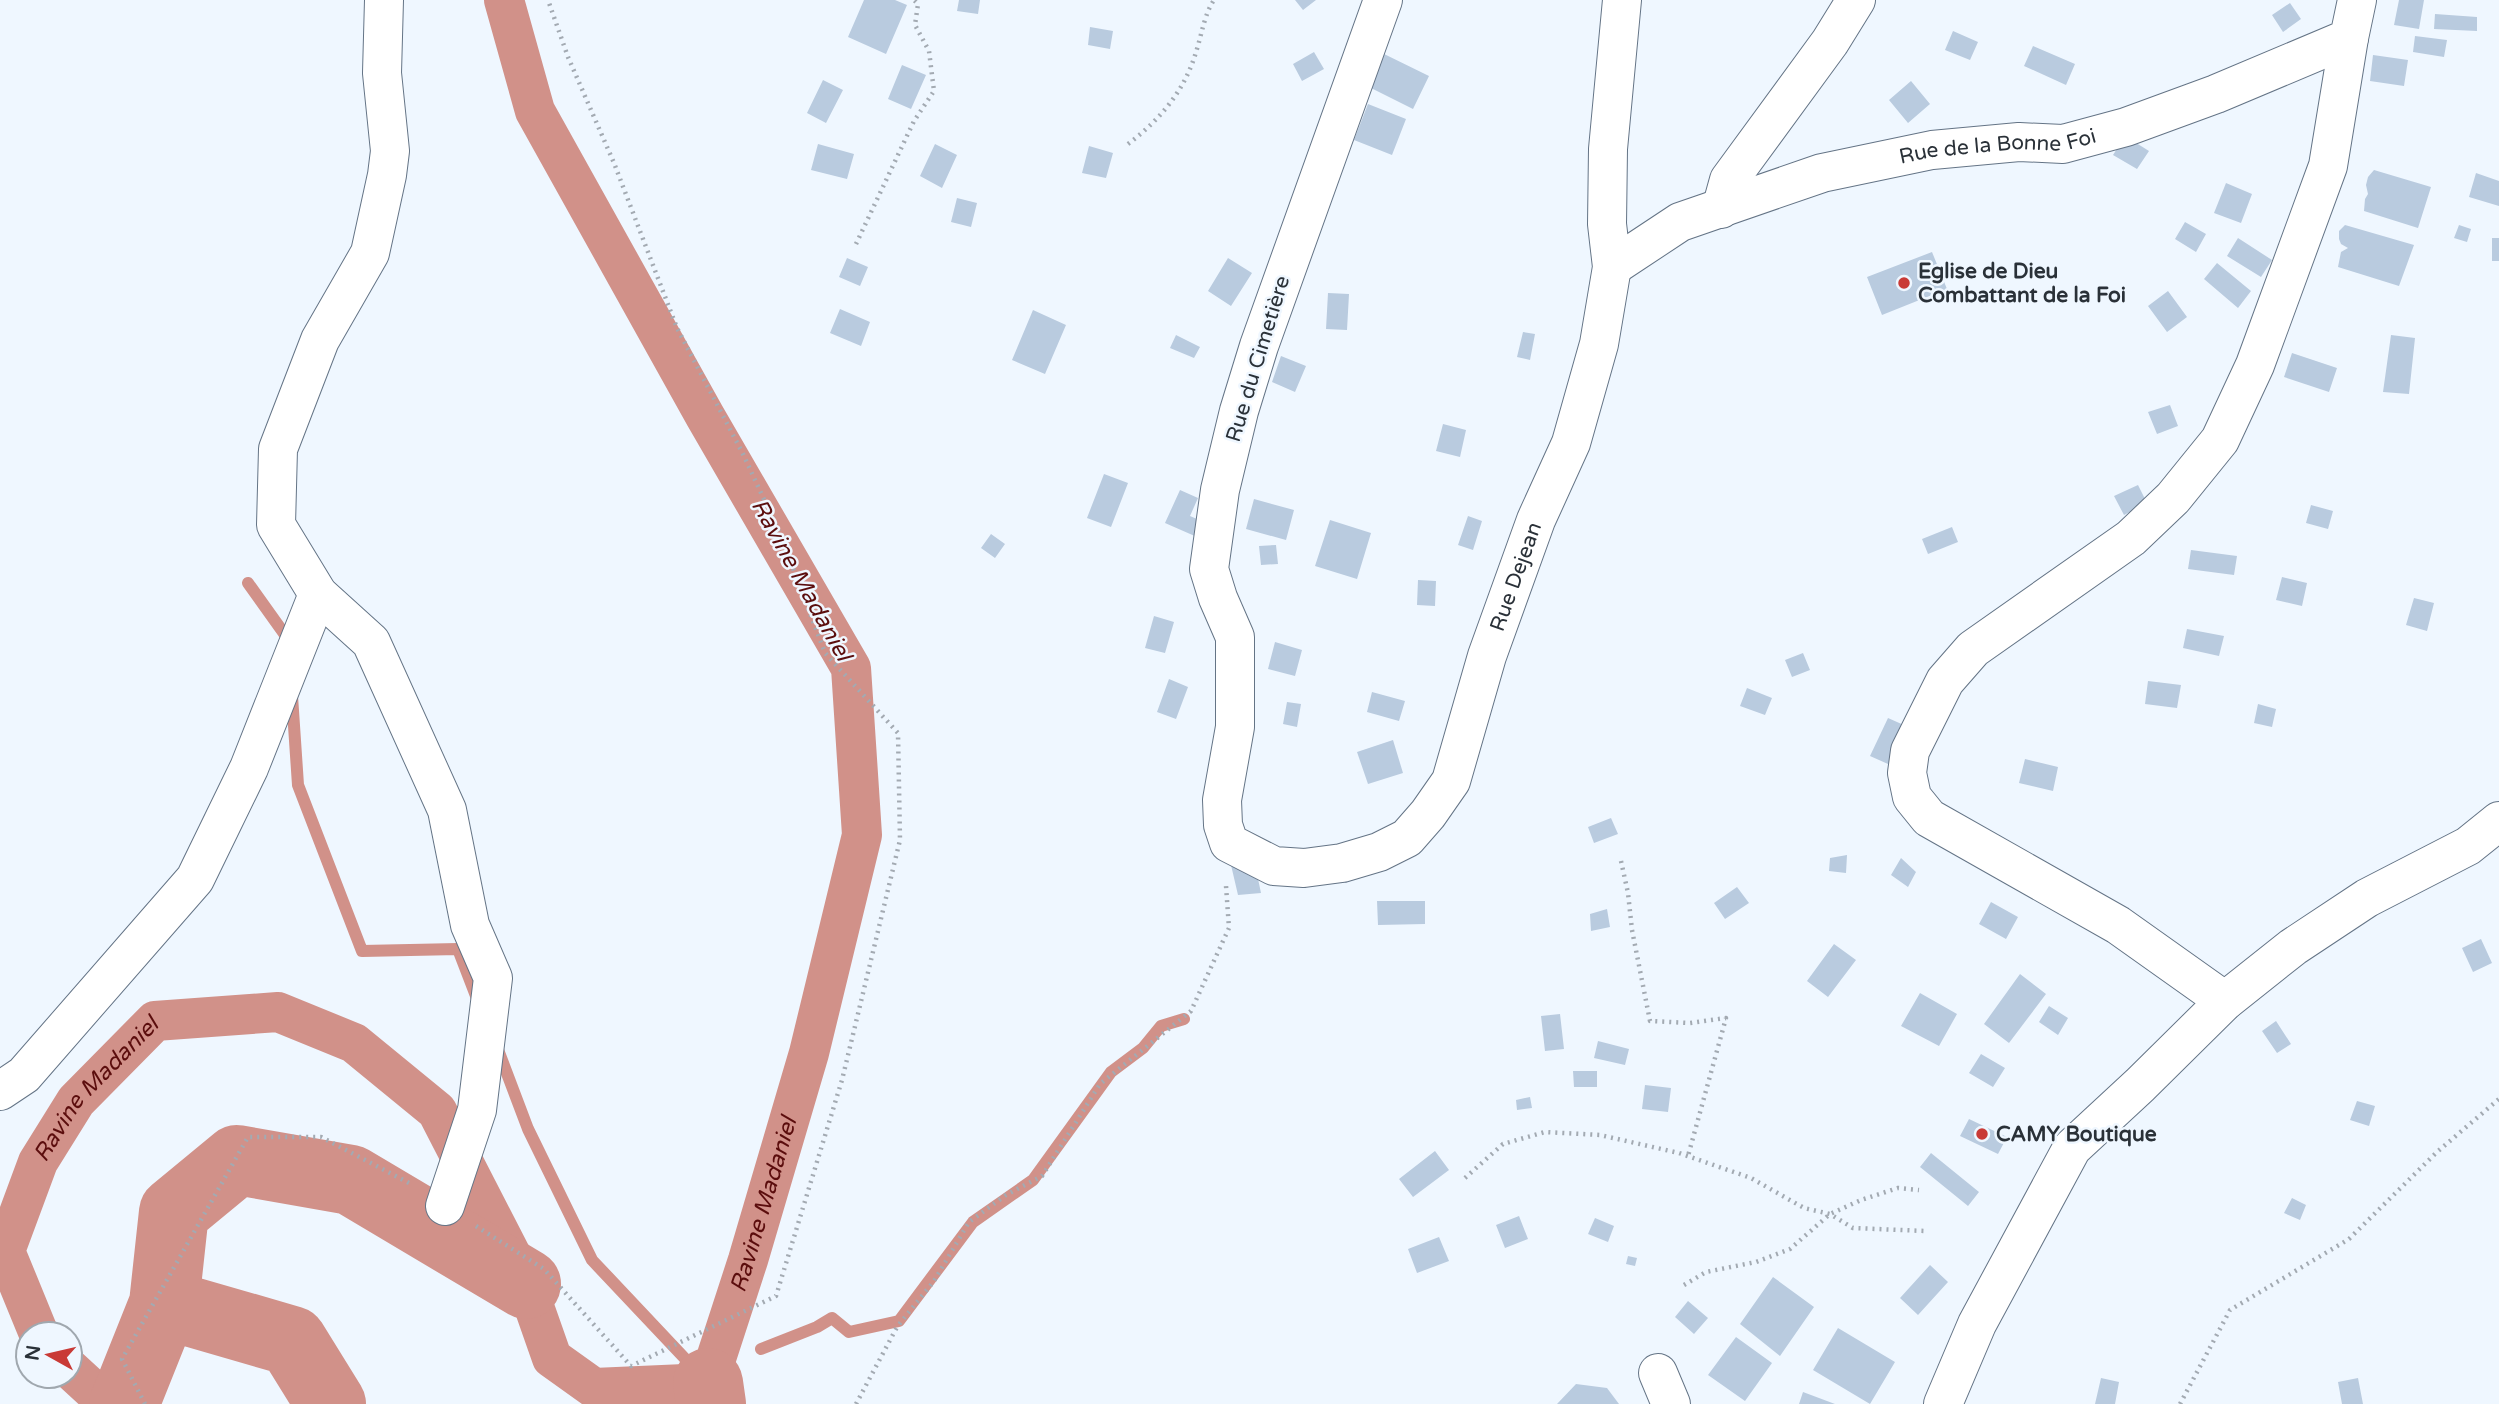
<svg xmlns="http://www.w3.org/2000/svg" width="2499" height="1404" font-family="'Varela Round',sans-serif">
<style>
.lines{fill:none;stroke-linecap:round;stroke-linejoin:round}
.stream{stroke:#d19189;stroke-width:12}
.canal{stroke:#d19189;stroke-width:40}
.river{stroke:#d19189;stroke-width:70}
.building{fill:#b9cbdf}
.street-casing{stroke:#647486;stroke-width:40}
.path{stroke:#a3aab2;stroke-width:4.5;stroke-dasharray:2 5;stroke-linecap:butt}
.street{stroke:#fff;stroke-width:38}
.poi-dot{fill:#c93a36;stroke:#eff7ff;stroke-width:2.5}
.labels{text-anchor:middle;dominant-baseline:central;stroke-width:5;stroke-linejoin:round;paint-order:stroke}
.street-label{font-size:21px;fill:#2a3138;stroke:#eff7ff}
.poi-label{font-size:21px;font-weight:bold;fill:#2a3138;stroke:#eff7ff;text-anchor:start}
.water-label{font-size:23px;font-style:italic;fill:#5b0d0d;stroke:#eff7ff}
</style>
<rect width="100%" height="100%" fill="#eff7ff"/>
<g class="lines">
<path class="stream" d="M248,583L288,639V646
M292,696L298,785L362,951L458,949L478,1001
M497,1047L528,1129L592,1260L708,1383
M761,1349L817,1327L832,1318L849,1332L899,1321L973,1222L1033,1180L1111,1072L1143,1048L1161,1026L1184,1019"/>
<g class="canal">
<path id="s1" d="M39,1334L5,1251L38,1162L76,1101L155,1021L278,1012L354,1043L437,1111L526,1284L552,1358L594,1388L708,1383L748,1260L809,1053L862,835L851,668L705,416L535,111L504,0"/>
<path d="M70,1369L108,1404"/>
</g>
<path class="river" d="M164,1304L174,1212L237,1160L351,1180L526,1284
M708,1383L711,1404
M124,1404L164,1304L292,1341L331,1404"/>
</g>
<path class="building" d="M864,0H895L907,5L886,54L848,37Z
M959,0H980L978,14L957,11Z
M1295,0H1316L1303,10Z
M2399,0H2424L2419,29L2394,25Z
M2290,3L2301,19L2283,32L2272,15Z
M2435,14L2477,17V31L2434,29Z
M1090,27L1113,31L1110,49L1088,45Z
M1953,31L1978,42L1970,60L1945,50Z
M2415,36L2447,40L2444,57L2413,52Z
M2033,46L2075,64L2066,85L2024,66Z
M1314,52L1324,69L1302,81L1293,64Z
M1380,52L1429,76L1413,109L1365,85Z
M2373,55L2408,60L2404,86L2370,81Z
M902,65L926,75L911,109L888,99Z
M823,80L843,90L826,123L807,113Z
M1911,81L1930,104L1908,123L1889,100Z
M1368,104L1406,119L1392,155L1354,140Z
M2125,136L2149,151L2137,169L2113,155Z
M818,144L854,154L847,179L811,170Z
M935,144L957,155L942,188L920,176Z
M1089,146L1113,153L1106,178L1082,173Z
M2374,170L2431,187L2418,228L2364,211L2365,199L2368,194L2366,185L2368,177Z
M2476,173L2499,181V206L2469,197Z
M2226,183L2252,194L2241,223L2214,213Z
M957,198L977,203L971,227L951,222Z
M2185,222L2206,234L2196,252L2175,239Z
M2345,225L2414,245L2399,286L2338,267L2341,252L2348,248L2341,244L2339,239V231Z
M2459,225L2471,229L2467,242L2454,238Z
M2238,238L2272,260L2261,277L2227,256Z
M2492,238H2499V261H2492Z
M1932,252L1947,289L1882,315L1867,277Z
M847,258L868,267L860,286L839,277Z
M1228,258L1252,273L1231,306L1208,291Z
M2217,263L2251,291L2238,308L2204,279Z
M2168,291L2187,317L2167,332L2148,306Z
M1328,293L1349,294L1347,330L1326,329Z
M840,309L870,322L861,346L830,333Z
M1033,310L1066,325L1045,374L1012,360Z
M1523,332L1535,334L1530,360L1517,357Z
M1176,335L1200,347L1194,358L1170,348Z
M2391,335L2415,338L2409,394L2383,392Z
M2292,353L2337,368L2329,392L2284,377Z
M1281,356L1306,366L1295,392L1272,382Z
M2170,405L2178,426L2157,434L2148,412Z
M1443,424L1466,430L1460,457L1436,451Z
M1104,474L1128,483L1111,527L1087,518Z
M2138,485L2147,503L2124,515L2114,496Z
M1180,490L1198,498L1190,516L1204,522L1197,537L1165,523Z
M1254,499L1294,510L1286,540L1246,529Z
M2311,505L2333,511L2328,529L2306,523Z
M1468,516L1482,521L1473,550L1458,545Z
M1330,520L1371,533L1357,579L1315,566Z
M1952,527L1958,542L1928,554L1922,539Z
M991,534L1005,544L995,558L981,548Z
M1276,545L1278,564L1261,565L1259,546Z
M2191,550L2237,556L2234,575L2188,569Z
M2282,577L2307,583L2302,606L2276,600Z
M1418,580L1436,581L1435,606L1417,605Z
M2414,598L2434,603L2427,631L2406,625Z
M1154,616L1174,622L1165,653L1145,648Z
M2187,629L2224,636L2219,656L2183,648Z
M1275,642L1302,650L1295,676L1268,669Z
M1803,653L1810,670L1792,677L1785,660Z
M1169,679L1188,687L1176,719L1157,712Z
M2148,681L2181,685L2177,708L2145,704Z
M1747,688L1772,698L1765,715L1740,706Z
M1372,692L1405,701L1399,721L1367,712Z
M1287,702L1301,704L1297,727L1283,724Z
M2258,704L2276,709L2272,727L2254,723Z
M1888,718L1906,726L1888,764L1870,756Z
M1393,740L1403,773L1368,784L1357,752Z
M2025,759L2058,767L2053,791L2019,783Z
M1611,818L1618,834L1594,843L1588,827Z
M1847,855L1846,873L1829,871L1830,858Z
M1901,858L1916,872L1908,887L1891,875Z
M1254,860L1261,893L1238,895L1231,865Z
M1737,887L1749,903L1725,919L1714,903Z
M1377,901H1425V924L1378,925Z
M1991,902L2018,917L2006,939L1979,924Z
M1607,909L1610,927L1591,931L1590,914Z
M2481,939L2492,963L2473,972L2462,948Z
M1834,944L1856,960L1828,997L1807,981Z
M2020,974L2046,994L2009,1043L1984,1024Z
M1920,993L1957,1014L1939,1046L1901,1026Z
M2049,1006L2068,1018L2058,1035L2039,1022Z
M1560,1014L1564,1049L1545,1051L1541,1016Z
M2276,1021L2291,1044L2277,1053L2262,1031Z
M1598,1041L1629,1049L1625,1065L1594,1058Z
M1981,1054L2005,1068L1993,1087L1969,1073Z
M1573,1071H1597V1087H1574Z
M1645,1085L1671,1088L1668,1112L1642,1109Z
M1530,1097L1532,1108L1517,1110L1516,1100Z
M2357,1101L2375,1106L2369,1126L2350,1120Z
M1969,1119L2007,1137L1998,1154L1960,1136Z
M1435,1151L1449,1170L1413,1197L1399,1179Z
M1931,1153L1979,1192L1968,1206L1920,1167Z
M2292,1198L2306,1205L2300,1220L2284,1213Z
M1519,1216L1528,1239L1505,1248L1496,1225Z
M1595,1218L1614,1226L1608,1242L1588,1234Z
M1439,1237L1449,1261L1417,1273L1408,1249Z
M1628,1256L1637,1258L1635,1266L1626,1264Z
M1930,1265L1948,1282L1918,1315L1900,1298Z
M1773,1277L1814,1307L1780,1356L1740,1324Z
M1688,1301L1708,1318L1694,1334L1675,1317Z
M1838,1328L1895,1362L1870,1404L1813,1370Z
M1736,1337L1772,1363L1745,1401L1708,1375Z
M2101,1378L2119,1382L2115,1404H2095Z
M2358,1378L2363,1404H2342L2338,1382Z
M1576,1384L1607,1388L1619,1404H1557Z
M1803,1392L1835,1404H1799Z"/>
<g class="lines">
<g class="street-casing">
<g id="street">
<path d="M384,0L382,73L390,151L387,175L370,253L320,340L278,449L276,525L318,594L371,642L447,810L470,925L493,978L477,1110L445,1206"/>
<path id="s2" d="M1383,0L1259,346L1239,411L1220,490L1209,569L1218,598L1235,637V727L1222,800L1223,825L1229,843L1274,866L1304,868L1342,863L1379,852L1407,838L1428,814L1451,781L1487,656L1536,520L1571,443L1599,344L1612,267L1607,224L1608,149L1622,0"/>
<path d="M1721,209L1729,180L1830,42L1856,0"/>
<path id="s3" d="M1612,267L1680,222L1822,173L1932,150L2019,142L2063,144L2126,127L2216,94L2349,38L2357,0"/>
<path d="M2225,1001L2118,925L1929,818L1912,797L1907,773L1910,751L1945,681L1973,649L2131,538L2173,498L2220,440L2255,365L2328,166L2349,38"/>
<path d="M0,1091L24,1075L195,879L249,768L318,594"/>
<path d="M1658,1373L1671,1404"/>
<path d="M1943,1404L1977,1324L2072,1148L2140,1085L2225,1001L2293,947L2367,898L2468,846L2499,821"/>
</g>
</g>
<path class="path" d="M1128,144C1160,120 1185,90 1196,52C1202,34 1204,15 1214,0
M856,244L914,121L934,91L929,51L915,25L918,4L914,0
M1621,861L1628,893L1632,930L1650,1021L1690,1023L1726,1018L1688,1156
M1465,1178L1503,1144L1545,1132L1600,1135L1679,1153L1751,1178L1804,1208L1830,1214L1853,1228L1925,1231
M476,1226L544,1269L631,1366L776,1296L842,1080L900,840L898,733L825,653L780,534L743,454L677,328L614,163L568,57L548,0
M1684,1285L1706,1272L1756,1262L1790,1249L1830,1214L1861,1200L1898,1188L1919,1190
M145,1404L122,1359L248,1137H321L413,1185
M856,1404L897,1327L934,1281L969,1222L1006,1195L1042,1176L1100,1084L1191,1011L1229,928L1226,886
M2180,1404L2230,1310L2349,1239L2437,1152L2499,1099"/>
<use href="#street" class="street"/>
</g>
<g class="poi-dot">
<circle cx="1904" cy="283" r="7"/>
<circle cx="1982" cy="1134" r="7"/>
</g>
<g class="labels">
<g class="street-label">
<text stroke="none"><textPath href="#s3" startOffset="410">Rue de la Bonne Foi</textPath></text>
<text transform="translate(1258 359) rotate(-73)">Rue du Cimetière</text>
<text stroke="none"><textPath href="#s2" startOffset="1353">Rue Dejean</textPath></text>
</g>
<g class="poi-label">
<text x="1918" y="271">Eglise de Dieu<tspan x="1918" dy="24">Combattant de la Foi</tspan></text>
<text x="1996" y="1134">CAMY Boutique</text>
</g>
<g class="water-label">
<text transform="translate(801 580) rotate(61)">Ravine Madaniel</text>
<text stroke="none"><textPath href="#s1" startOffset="278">Ravine Madaniel</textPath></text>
<text stroke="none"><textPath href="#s1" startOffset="1307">Ravine Madaniel</textPath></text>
</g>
</g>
<g transform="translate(49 1355) rotate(278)"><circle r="33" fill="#eff7ff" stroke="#a0a8af" stroke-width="2"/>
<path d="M0-5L12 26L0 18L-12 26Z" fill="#c93a36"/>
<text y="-10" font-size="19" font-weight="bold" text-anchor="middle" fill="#2a3138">N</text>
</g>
</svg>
